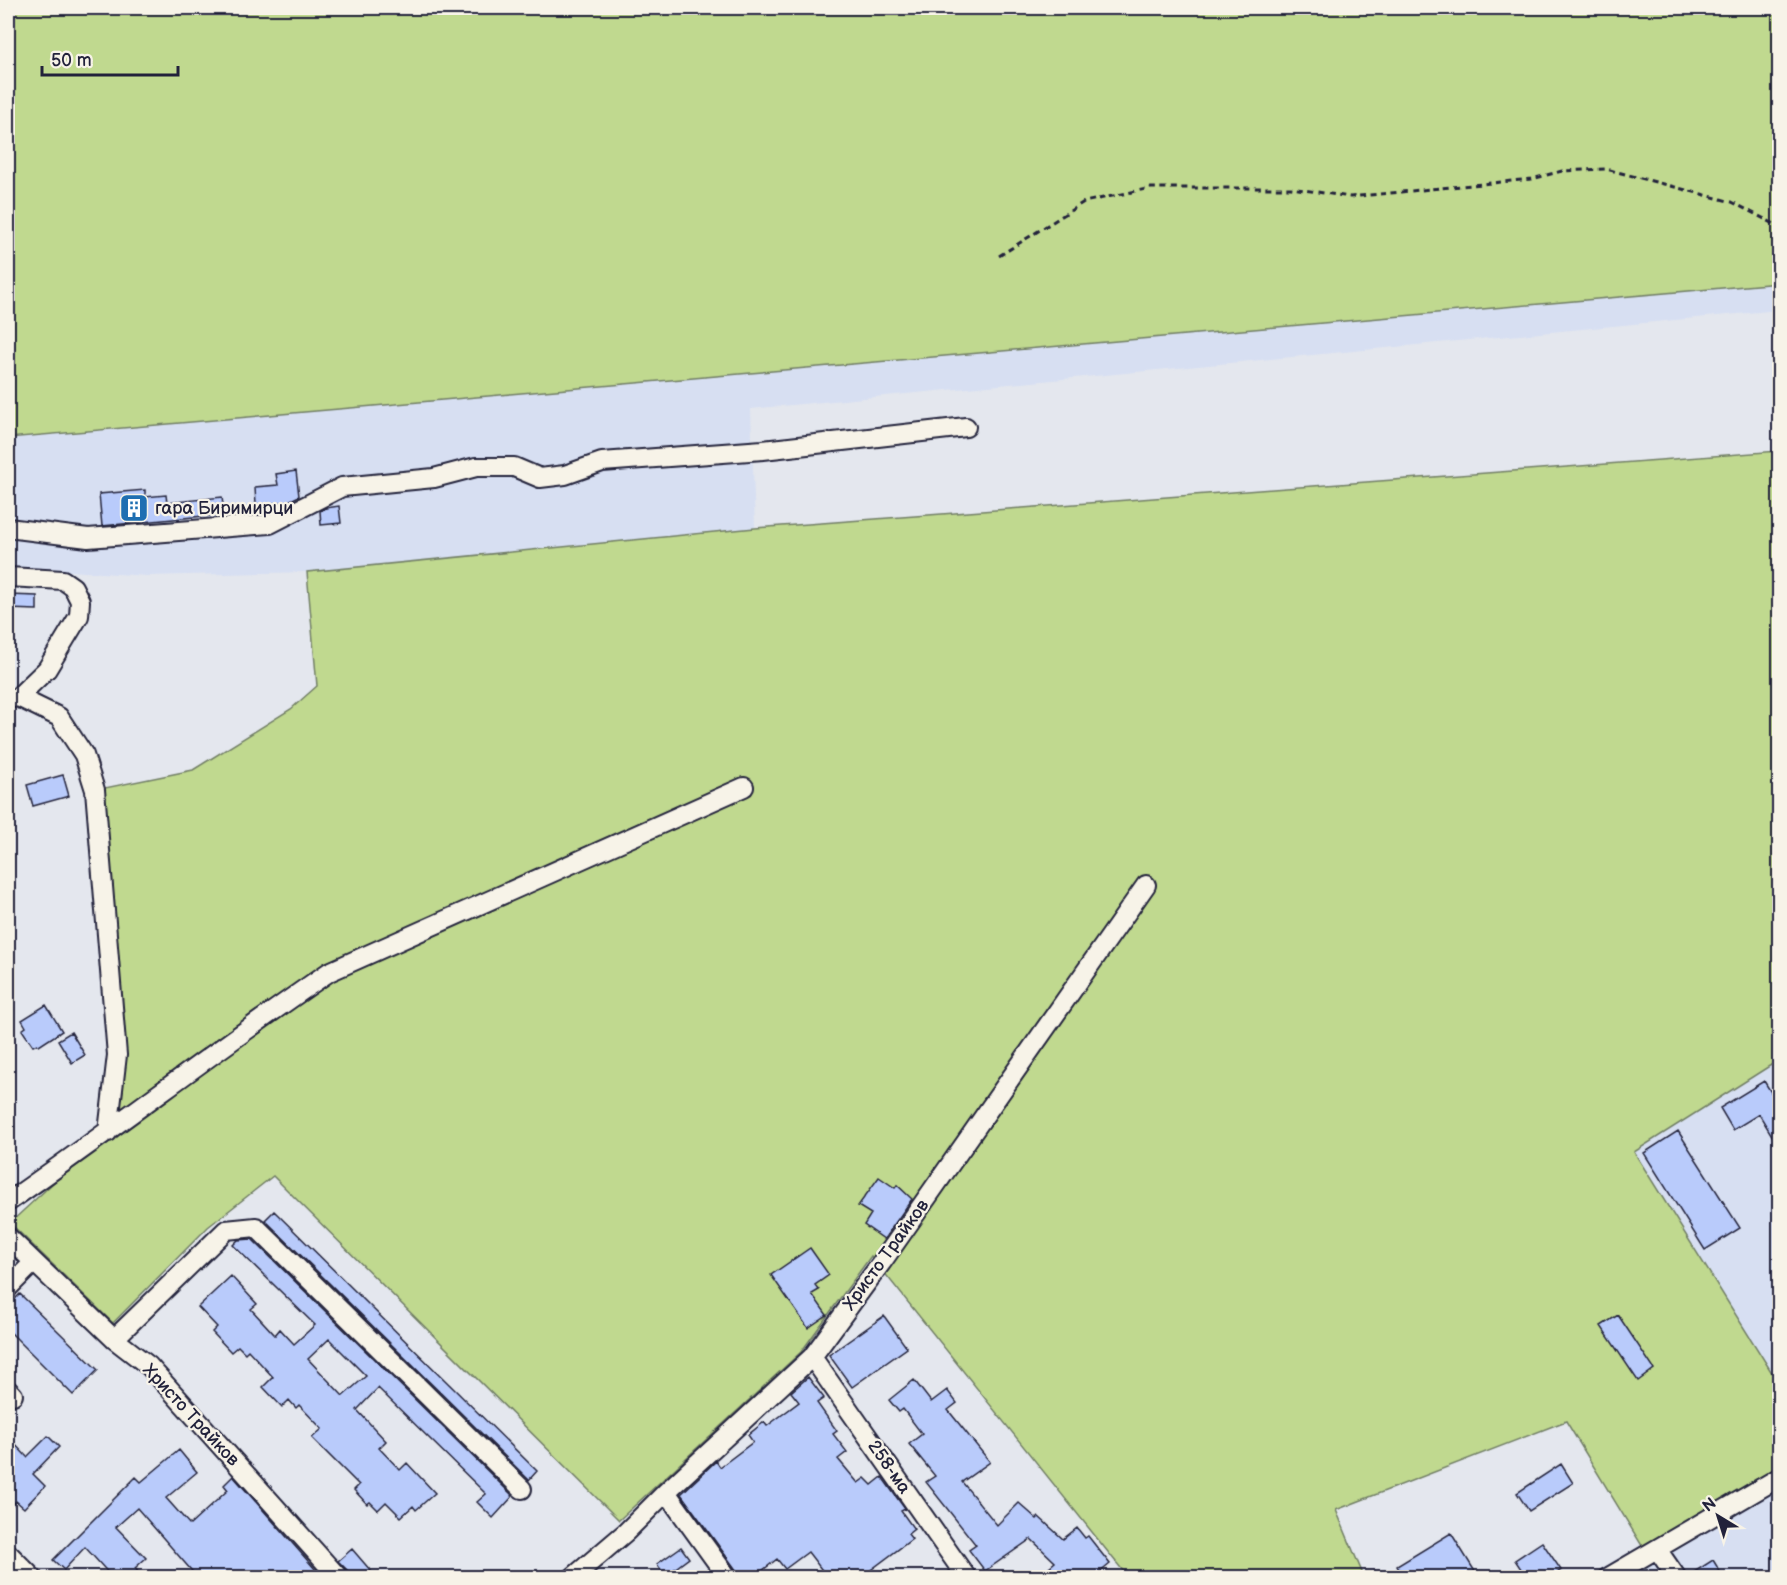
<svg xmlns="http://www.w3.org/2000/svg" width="1787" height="1585" font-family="'Balsamiq Sans',sans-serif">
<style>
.built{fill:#d7dff2}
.green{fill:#c0d98f;stroke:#717e65;stroke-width:1.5}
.building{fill:#b9cbfb;stroke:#22223b;stroke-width:1.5;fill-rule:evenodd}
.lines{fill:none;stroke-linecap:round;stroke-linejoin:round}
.minor-casing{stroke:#22223b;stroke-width:22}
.path{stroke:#22223b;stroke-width:3;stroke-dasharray:6 4.5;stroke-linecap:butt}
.minor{stroke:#f7f3e8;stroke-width:18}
.labels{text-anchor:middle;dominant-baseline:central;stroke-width:4.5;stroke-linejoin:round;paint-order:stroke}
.poi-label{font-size:18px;fill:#22223b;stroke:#f7f3e8;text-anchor:start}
.street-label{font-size:18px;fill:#22223b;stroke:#f7f3e8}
</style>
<rect width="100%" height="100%" fill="#e4e7ee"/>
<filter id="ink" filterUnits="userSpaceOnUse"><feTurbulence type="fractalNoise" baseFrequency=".0167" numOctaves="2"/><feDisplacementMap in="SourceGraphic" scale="12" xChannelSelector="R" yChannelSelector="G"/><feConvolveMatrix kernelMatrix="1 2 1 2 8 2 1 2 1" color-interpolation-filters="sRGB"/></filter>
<g filter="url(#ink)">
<path class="built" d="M1779,283V310L751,409L755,528L307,572L148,576L8,567V438Z
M1779,1060V1384L1634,1152Z
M1779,1477V1577H1607Z"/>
<path class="green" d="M8,8H1779V283L8,438Z
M1779,451V1060L1634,1152L1779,1384V1477L1647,1554L1566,1421L1336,1510L1364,1577H1128L871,1256L801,1352L619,1520L273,1176L208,1227L113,1323L10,1223L108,1132L117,1055L95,790L193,770L291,709L317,686L307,572L755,528Z"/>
<path class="building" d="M296,471L299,496L287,502L256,505L255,487L278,485L276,474Z
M145,490V497L166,495L167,503L222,497L224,514L102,526L99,494Z
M339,506L341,523L321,525L320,511L326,508Z
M8,595L37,596V610L8,609Z
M63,775L69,796L33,806L27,785Z
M46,1005L62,1031L39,1046L37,1044L33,1046L22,1030L26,1027L22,1020Z
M71,1032L85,1055L72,1063L58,1040Z
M1764,1081L1779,1105V1147L1759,1114L1733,1130L1720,1108Z
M1678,1131L1740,1228L1705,1250L1644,1153Z
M879,1177L895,1188L897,1185L912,1199L884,1239L864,1225L871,1214L858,1206Z
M274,1211L537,1471L529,1480L265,1220Z
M252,1239L513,1496L493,1518L477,1502L486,1494L378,1388L357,1410L386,1441L379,1448L400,1470L407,1463L435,1493L416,1510L413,1506L401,1517L386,1502L378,1510L370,1502L367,1504L354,1490L359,1485L312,1438L322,1429L299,1405L296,1408L289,1400L282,1407L263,1387L273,1377L248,1350L245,1353L238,1346L231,1352L212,1332L217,1327L198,1307L231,1276L257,1304L251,1309L275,1335L280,1329L294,1344L315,1325L233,1245L238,1240ZM329,1339L366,1376L343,1396L308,1359Z
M810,1248L829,1275L815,1285L819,1290L812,1294L827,1315L808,1328L771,1275Z
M20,1294L98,1370L73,1395L8,1330V1306Z
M1618,1315L1654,1369L1638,1381L1601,1326Z
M884,1316L907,1348L852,1387L829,1355Z
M808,1377L824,1398L817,1403L837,1431L833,1434L847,1452L838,1459L858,1483L865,1478L872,1485L882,1477L905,1509L901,1511L914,1529L908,1534L912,1539L860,1578H828L808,1552L785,1569L777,1559L753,1578H739L737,1571L681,1494L716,1461L720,1467L753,1442L748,1435L764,1422L767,1426L799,1402L791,1392Z
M914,1380L931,1402L947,1390L957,1403L948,1410L990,1462L962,1482L997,1525L1019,1503L1037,1519L1039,1517L1063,1539L1077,1528L1085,1538L1088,1536L1110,1564L1093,1578H1036L1055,1562L1031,1539L985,1571L969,1550L976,1545L926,1482L935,1476L909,1444L922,1434L903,1409L899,1412L889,1400Z
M48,1436L59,1447L33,1474L45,1486L24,1508L16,1501L8,1510V1437L27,1457Z
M179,1450L197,1472L166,1498L190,1525L228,1490L224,1485L233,1476L323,1578H198L137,1508L116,1527L146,1558L135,1568L143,1578H113L85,1547L64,1570L53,1560L136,1477L141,1482Z
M1561,1464L1573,1483L1529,1511L1517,1493Z
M1451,1533L1479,1578H1404L1397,1566Z
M1542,1542L1561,1570L1550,1578H1527L1515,1560Z
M681,1547L689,1558L665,1576L657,1564Z
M352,1549L377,1578H350L347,1570L338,1561Z
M1713,1560L1724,1578H1688V1576Z"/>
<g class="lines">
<g class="minor-casing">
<path id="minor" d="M8,528L88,538L270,524L342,487L434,478L476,467H514L540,478L565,475L602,462L763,450L966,427
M8,577L63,580L73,587L80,601L79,616L47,669L18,697L8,699
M18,697L59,717L84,755L95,790L117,1055L108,1132
M8,1202C116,1127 221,1046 329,972L744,787
M8,1237L114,1339L149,1366L339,1578
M8,1288L34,1262
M114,1339L226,1230L256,1227L522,1489
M812,1357L967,1578
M8,1390L13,1395
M666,1492L728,1578
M1657,1549L1677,1578
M8,1553L33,1578
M572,1578L626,1532L666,1492L812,1357L882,1262L1146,885
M1607,1578L1780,1477"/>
</g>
<path class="path" d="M999,256L1084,202L1151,188H1291L1350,197L1532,179L1562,171L1606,169L1732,202L1780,227"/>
<use href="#minor" class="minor"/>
</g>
</g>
<defs>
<g id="building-square" transform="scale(1.5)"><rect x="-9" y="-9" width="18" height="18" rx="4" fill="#1f6fb2" stroke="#f7f3e8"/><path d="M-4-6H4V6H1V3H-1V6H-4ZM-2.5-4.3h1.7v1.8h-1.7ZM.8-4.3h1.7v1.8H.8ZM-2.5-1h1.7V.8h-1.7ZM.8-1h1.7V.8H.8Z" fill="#fff"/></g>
</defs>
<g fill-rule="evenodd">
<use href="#building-square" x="134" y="508"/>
</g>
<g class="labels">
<g class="poi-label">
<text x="155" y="508">гара Биримирци</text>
</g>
<g class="street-label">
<text transform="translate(886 1255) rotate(-54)">Христо Трайков</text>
<text transform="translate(191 1415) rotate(47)">Христо Трайков</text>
<text transform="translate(889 1467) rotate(55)">258-ма</text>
</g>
</g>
<rect width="1787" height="1585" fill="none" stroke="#f7f3e8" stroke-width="30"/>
<rect x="15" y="15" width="1757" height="1555" fill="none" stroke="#22223b" stroke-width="2" filter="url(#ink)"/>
<g transform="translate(1718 1516) rotate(322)" stroke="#f7f3e8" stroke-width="4.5" paint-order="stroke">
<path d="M0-4.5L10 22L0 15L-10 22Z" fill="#22223b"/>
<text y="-9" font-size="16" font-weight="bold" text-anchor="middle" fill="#22223b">N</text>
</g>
<path d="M42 66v9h136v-9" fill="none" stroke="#22223b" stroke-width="3"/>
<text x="51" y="66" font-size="18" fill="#22223b" stroke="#f7f3e8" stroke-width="4.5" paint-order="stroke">50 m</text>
</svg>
